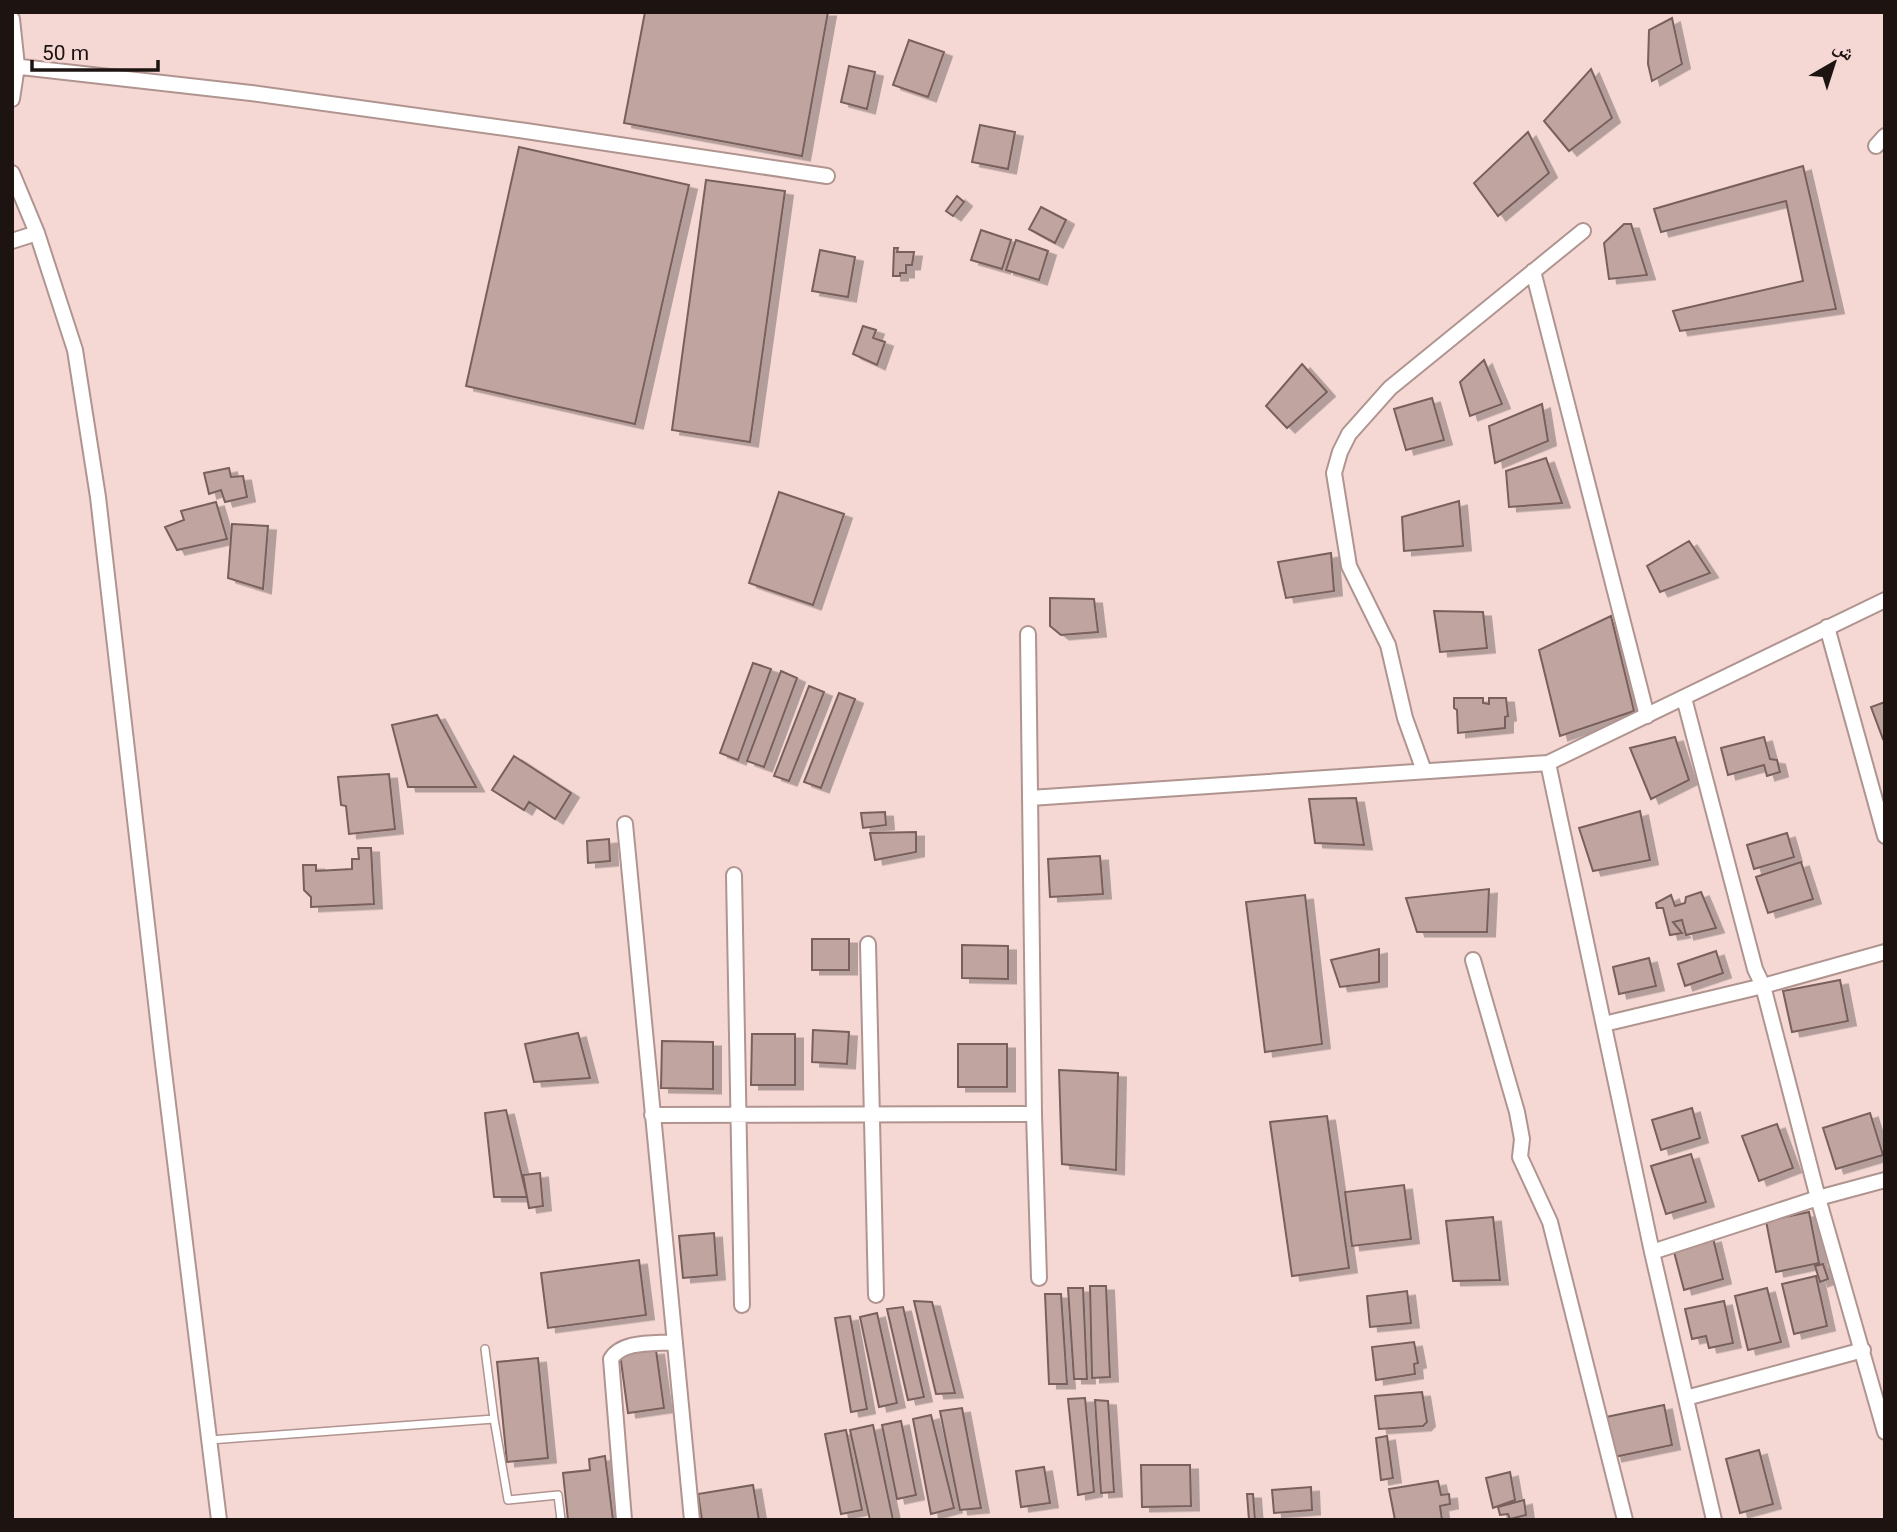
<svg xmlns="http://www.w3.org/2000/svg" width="1897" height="1532" font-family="Roboto,'Noto Naskh Arabic',sans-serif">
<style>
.building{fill:#c0a4a0;stroke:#79605c;stroke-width:2;filter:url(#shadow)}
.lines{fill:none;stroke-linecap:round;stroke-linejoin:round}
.service-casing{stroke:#b09490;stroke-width:10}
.minor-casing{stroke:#b09490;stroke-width:18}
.service{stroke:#fff;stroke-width:7}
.minor{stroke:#fff;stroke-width:14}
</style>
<defs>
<filter id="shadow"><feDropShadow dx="8" dy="4.5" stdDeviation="0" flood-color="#0004"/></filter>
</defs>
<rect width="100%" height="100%" fill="#f5d8d3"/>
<path class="building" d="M645,12H828L802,156L624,123Z
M1672,18L1682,64L1652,81L1648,64L1649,30Z
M909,40L944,52L928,97L893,85Z
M849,66L875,72L867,109L841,102Z
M1591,69L1612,118L1569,151L1544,121Z
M980,125L1015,132L1008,169L972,162Z
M1528,132L1549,173L1498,216L1474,183Z
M519,147L689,185L635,424L466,386Z
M1803,166L1836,309L1680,331L1673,311L1803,281L1786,201L1661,232L1654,209Z
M706,180L785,191L750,442L672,430Z
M957,196L964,202L953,216L946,211Z
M1041,207L1066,220L1055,243L1029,229Z
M1624,224H1631L1647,275L1609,279L1604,243Z
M981,230L1011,240L1002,269L971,260Z
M1016,240L1048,251L1039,280L1006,270Z
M894,248H898L897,252H914L912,265H906V273H900V276H893Z
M820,250L855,257L848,297L812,291Z
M863,326L876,330L873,338L885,342L877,365L853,354Z
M1484,360L1502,404L1470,416L1460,382Z
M1302,364L1327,392L1287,428L1266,406Z
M1432,398L1444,440L1406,450L1394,409Z
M1542,404L1548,441L1495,463L1489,426Z
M1546,458L1562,503L1509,507L1506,471Z
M229,468L231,477L243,476L247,497L225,502L221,490L209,494L204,473Z
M779,492L844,514L813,605L749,583Z
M1459,501L1463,546L1404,551L1402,517Z
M216,502L227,539L177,550L165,527L184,520L181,511Z
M232,524L268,526L263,589L228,578Z
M1689,541L1710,573L1660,592L1647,566Z
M1331,553L1334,591L1286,598L1278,562Z
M1050,598L1094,599L1098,632L1061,635L1050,626Z
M1434,611L1483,612L1487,648L1440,652Z
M1611,616L1634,711L1560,736L1539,650Z
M753,663L771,669L738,760L720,753Z
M781,671L797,678L764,767L747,761Z
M809,686L824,692L789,781L774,776Z
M839,693L855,699L821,788L804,782Z
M1454,698H1483V703L1489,704V698H1506L1508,716L1505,717V728L1458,733L1457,710L1454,708Z
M1885,702V738L1883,739L1871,707Z
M437,715L476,787H408L392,725Z
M1675,737L1689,780L1651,799L1630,748Z
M1764,737L1770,759L1777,760L1780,772L1767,776L1764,765L1728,775L1721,748Z
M514,756L571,793L555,819L529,802L524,810L492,790Z
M389,774L395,829L349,834L346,806L341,805L338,777Z
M1356,798L1364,845L1315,843L1309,799Z
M1640,811L1650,860L1593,871L1579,828Z
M885,812L886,825L863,828L861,813Z
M916,832V852L875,860L870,833Z
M1787,833L1794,857L1754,869L1747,845Z
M609,839L610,861L588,863L587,841Z
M358,848H371L374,904L311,907V897L304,890L303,865H316V871L352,869V859H359Z
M1100,856L1103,894L1050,897L1048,859Z
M1801,862L1813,899L1768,913L1756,877Z
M1489,889L1487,932H1417L1406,898Z
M1701,892L1716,928L1686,935L1682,920L1673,922L1682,933L1670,935L1663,908H1657L1656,903L1671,895L1675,906L1685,903L1686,897Z
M1305,895L1322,1044L1265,1052L1246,902Z
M812,939H849V970H812Z
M962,945L1008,946V979L962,978Z
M1379,949V982L1340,987L1331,960Z
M1716,951L1723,973L1685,986L1678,964Z
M1649,958L1656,986L1619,994L1613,967Z
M1840,980L1848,1021L1792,1032L1783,991Z
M813,1030L849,1032L847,1064L812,1062Z
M578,1033L590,1078L534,1082L525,1044Z
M752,1034H795V1085H751Z
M662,1041L713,1042V1089L661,1088Z
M958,1044H1007V1087H958Z
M1059,1070L1118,1073L1116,1170L1062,1164Z
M1692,1108L1700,1138L1661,1150L1652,1120Z
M506,1110L527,1197H494L485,1113Z
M1870,1113L1883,1155L1836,1169L1823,1128Z
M1327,1116L1349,1268L1292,1276L1270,1122Z
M1777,1124L1793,1168L1759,1181L1742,1136Z
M1691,1154L1706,1202L1666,1214L1651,1166Z
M540,1173L543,1206L529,1208L523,1175Z
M1404,1185L1411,1239L1352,1246L1345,1192Z
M1809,1212L1819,1263L1776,1272L1766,1221Z
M1493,1217L1500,1280L1453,1281L1446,1221Z
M714,1233L717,1275L683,1278L679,1236Z
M1713,1238L1723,1279L1684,1290L1673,1248Z
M639,1260L646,1315L548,1328L541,1273Z
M1823,1264L1828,1279L1820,1282L1815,1266Z
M1816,1276L1827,1326L1794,1334L1782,1284Z
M1090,1286H1106L1110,1377L1092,1378Z
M1068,1288H1083L1087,1379H1074Z
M1767,1288L1781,1342L1748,1350L1735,1296Z
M1407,1291L1411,1323L1370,1327L1367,1296Z
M1045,1294H1061L1067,1384H1049Z
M914,1301L932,1302L955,1393L936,1394Z
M1724,1301L1733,1343L1709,1348L1706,1336L1692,1339L1685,1309Z
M903,1307L924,1397L908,1400L887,1309Z
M877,1313L897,1403L879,1407L860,1317Z
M850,1316L867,1409L851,1412L835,1318Z
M1414,1342L1418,1363L1414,1364L1415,1374L1376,1380L1372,1347Z
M656,1350L664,1408L628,1413L620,1354Z
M538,1358L548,1458L507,1462L497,1362Z
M1422,1392L1427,1422L1423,1426L1379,1429L1375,1396Z
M1085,1398L1094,1492L1078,1495L1068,1399Z
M1095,1400L1108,1401L1114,1492L1101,1493Z
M1664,1405L1672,1445L1614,1457L1606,1417Z
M962,1408L981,1508L960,1510L940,1411Z
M931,1415L954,1508L931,1514L913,1419Z
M901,1421L916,1495L897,1499L882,1425Z
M873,1425L893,1520H870L850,1430Z
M846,1430L862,1510L841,1514L825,1434Z
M1387,1436L1393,1478L1381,1480L1376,1438Z
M1759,1450L1773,1504L1740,1513L1726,1459Z
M605,1456L613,1520H568L563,1473L590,1470L589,1459Z
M1141,1465H1190L1191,1506L1142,1507Z
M1044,1467L1050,1503L1021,1507L1016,1471Z
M1510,1472L1515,1500L1493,1508L1486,1478Z
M1438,1481L1441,1495L1449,1494L1450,1504L1440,1506L1442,1520H1395L1389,1489Z
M753,1485L759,1520H702L698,1494Z
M1311,1487L1312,1510L1274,1513L1272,1490Z
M1247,1494H1253L1255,1520H1249Z
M1524,1500L1526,1515L1510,1519L1508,1514L1500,1515L1498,1507Z"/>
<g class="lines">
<g class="service-casing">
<path id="service" d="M494,1419L508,1500L558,1495L561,1520
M210,1440L494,1419L485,1349"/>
</g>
<g class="minor-casing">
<path id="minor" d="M12,19L17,66L12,99
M12,66L251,93L526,131L827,176
M1876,146L1885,136
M12,173L37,233L75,350L98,497L162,1055L219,1520
M12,241L37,233
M1533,271L1647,716
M1827,627L1885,836
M1028,634L1034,1114L1039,1278
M1684,698L1755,969L1763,986L1818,1198L1885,1432
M1548,763L1652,1252L1714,1520
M1424,771L1405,718L1388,645L1349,566L1334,473L1340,452L1349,434L1390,388L1583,231
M1030,798L1548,763L1885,600
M625,824L692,1520
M734,875L742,1305
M868,944L876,1295
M1473,960L1517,1112L1522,1139L1520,1157L1550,1222L1625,1520
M1604,1024L1763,986L1885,952
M652,1115L1034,1114
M1652,1252L1818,1198L1885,1180
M1686,1398L1863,1350
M624,1520L611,1359C622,1340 656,1344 675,1342"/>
</g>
<use href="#service" class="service"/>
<use href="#minor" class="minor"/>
</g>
<rect width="1897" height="1532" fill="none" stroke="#1d1412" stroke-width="28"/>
<g transform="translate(1834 63) rotate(39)" stroke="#f5d8d3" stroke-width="5" paint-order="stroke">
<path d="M0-5L12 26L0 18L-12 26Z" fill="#1d1412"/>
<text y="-10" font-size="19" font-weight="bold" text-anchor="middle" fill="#1d1412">ش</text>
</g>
<path d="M32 60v10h126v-10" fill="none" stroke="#1d1412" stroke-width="3.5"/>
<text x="42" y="60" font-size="21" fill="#1d1412" stroke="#f5d8d3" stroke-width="5" paint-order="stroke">50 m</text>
</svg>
